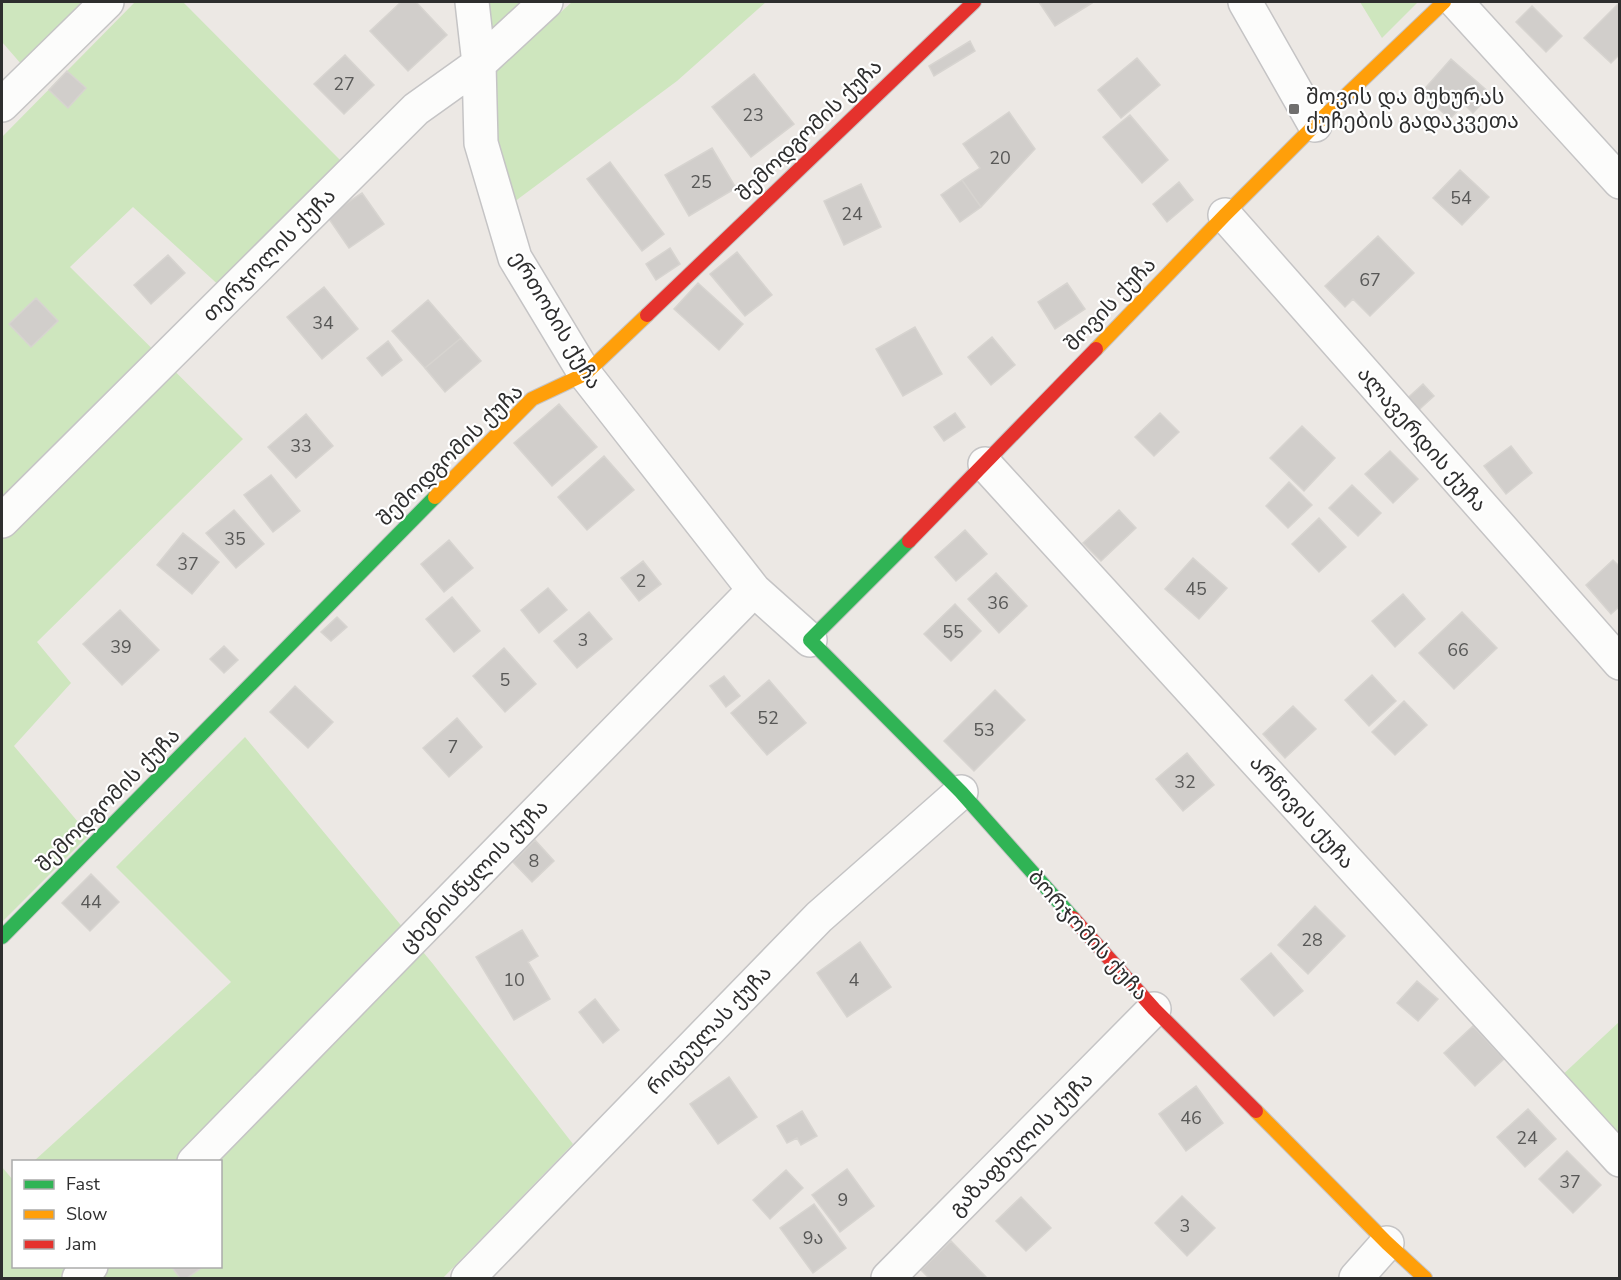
<svg xmlns="http://www.w3.org/2000/svg" width="1621" height="1280" font-family="'Nunito Sans','Noto Sans Georgian',sans-serif">
<style>
.green{fill:#cee6be}
.building{fill:#d1cecb;stroke:#d7d4d0;stroke-width:1.5}
.lines{fill:none;stroke-linecap:round;stroke-linejoin:round}
.street-casing{stroke:#c5c4c5;stroke-width:36}
.fast-casing{stroke:#c5c4c5;stroke-width:16}
.slow-casing{stroke:#c5c4c5;stroke-width:16}
.jam-casing{stroke:#c5c4c5;stroke-width:16}
.street{stroke:#fcfcfb;stroke-width:33}
.fast{stroke:#30b455;stroke-width:14}
.slow{stroke:#ff9f0a;stroke-width:14}
.jam{stroke:#e5322d;stroke-width:14}
.poi-dot{fill:#706f6e;stroke:#fff;stroke-width:2}
.labels{text-anchor:middle;dominant-baseline:central;stroke-width:4.5;stroke-linejoin:round;paint-order:stroke}
.number-label{font-size:18px;fill:#585857}
.poi-label{font-size:21px;fill:#2e2e2e;stroke:#fff;text-anchor:start}
.street-label{font-size:21px;fill:#2e2e2e;stroke:#fff}
</style>
<rect width="100%" height="100%" fill="#ece8e4"/>
<path class="green" d="M2,2H85L22,65L2,42Z
M135,2H183L346,166L223,289L133,207L70,267L243,439L37,642L71,683L14,746L89,835L2,922V137Z
M467,2H521L478,45Z
M572,2H766L677,81L514,202L480,85Z
M1360,2H1418L1382,38Z
M245,737L433,964L573,1144L443,1278H2V1167L13,1180L14,1266H220V1162L34,1161L231,982L116,867Z
M1619,1022V1147L1558,1079Z"/>
<path class="building" d="M401,2H416L447,35L408,71L370,31Z
M1039,2H1091L1092,3L1055,26Z
M1620,2V54L1611,63L1584,38Z
M1532,6L1562,36L1546,52L1516,22Z
M970,41L975,51L934,76L929,66Z
M345,55L374,85L344,114L314,84Z
M1137,58L1160,85L1121,118L1098,90Z
M1451,59L1491,94L1473,113L1464,104L1450,119L1421,93Z
M67,71L86,88L68,108L49,90Z
M754,74L794,124L751,157L712,107Z
M1009,112L1035,149L981,207L962,180L980,168L963,144Z
M1130,115L1168,160L1142,183L1103,137Z
M712,148L736,188L689,216L665,175Z
M610,162L664,234L642,251L587,179Z
M1460,170L1489,197L1462,225L1433,198Z
M962,180L981,207L960,222L941,195Z
M1179,182L1193,200L1167,222L1153,204Z
M861,184L881,227L844,245L824,201Z
M362,193L384,224L349,248L327,216Z
M1378,236L1414,273L1370,316L1353,299L1345,307L1325,286Z
M670,248L680,264L656,280L646,264Z
M737,252L772,295L745,316L710,274Z
M168,255L185,273L151,304L134,285Z
M698,283L743,324L719,350L674,309Z
M1067,283L1085,309L1055,329L1038,302Z
M324,287L358,329L322,359L287,317Z
M36,298L58,321L31,347L9,324Z
M428,300L461,338L425,368L392,331Z
M915,327L942,374L903,396L876,349Z
M992,337L1015,365L991,385L968,357Z
M461,338L481,361L445,392L425,368Z
M388,341L402,360L382,376L367,358Z
M1423,384L1434,396L1412,416L1401,404Z
M559,404L597,447L552,486L514,443Z
M955,413L965,427L944,441L934,427Z
M1160,413L1179,432L1154,456L1135,437Z
M306,414L333,446L296,478L268,447Z
M1302,426L1335,458L1304,491L1270,458Z
M1511,446L1532,473L1506,494L1484,466Z
M1390,451L1418,479L1393,503L1365,474Z
M604,456L634,490L587,530L558,497Z
M271,475L300,511L273,532L244,495Z
M1289,482L1312,505L1288,528L1266,506Z
M1352,485L1381,513L1358,536L1329,508Z
M234,510L264,544L236,568L206,533Z
M1119,510L1136,528L1101,561L1083,543Z
M1319,518L1346,547L1319,572L1292,544Z
M965,530L987,554L956,581L935,557Z
M183,533L219,562L192,594L157,565Z
M449,540L473,568L444,592L421,564Z
M1193,558L1227,588L1199,619L1165,589Z
M1613,560L1620,567V606L1611,614L1586,585Z
M643,561L661,584L639,601L621,578Z
M996,573L1027,606L999,633L968,599Z
M548,588L567,610L539,633L521,610Z
M1403,594L1425,619L1395,647L1372,621Z
M452,597L480,631L454,652L426,619Z
M955,604L981,631L951,661L924,634Z
M120,610L159,650L122,685L83,644Z
M589,612L612,639L577,668L554,641Z
M1462,612L1497,648L1454,689L1419,653Z
M337,617L347,627L331,641L321,632Z
M224,646L238,660L224,673L210,659Z
M504,648L536,684L505,712L473,676Z
M1372,675L1396,701L1369,726L1345,700Z
M724,676L740,696L726,707L710,686Z
M769,680L806,723L767,755L731,713Z
M295,686L333,722L308,748L270,712Z
M995,690L1025,720L974,771L944,741Z
M1404,701L1427,725L1395,755L1372,732Z
M1293,706L1316,729L1285,758L1263,734Z
M457,718L482,747L449,777L423,748Z
M1187,753L1214,785L1183,811L1156,779Z
M535,840L554,861L532,882L513,862Z
M91,874L119,902L90,931L62,903Z
M1315,906L1345,936L1308,974L1278,945Z
M522,930L538,956L528,962L550,999L514,1020L476,957Z
M860,942L891,987L847,1017L817,973Z
M1271,953L1303,991L1274,1016L1241,979Z
M1417,981L1438,999L1418,1021L1397,1003Z
M595,999L619,1030L603,1043L579,1012Z
M1473,1026L1504,1059L1475,1086L1444,1053Z
M729,1077L757,1117L718,1144L690,1104Z
M1196,1086L1223,1123L1186,1151L1159,1114Z
M1528,1109L1556,1139L1525,1167L1497,1137Z
M802,1111L817,1136L801,1145L797,1138L787,1143L777,1126Z
M1567,1151L1601,1185L1573,1213L1539,1179Z
M847,1169L874,1206L840,1232L812,1195Z
M786,1170L803,1188L770,1219L753,1200Z
M1182,1196L1215,1228L1187,1256L1155,1223Z
M1021,1197L1051,1228L1026,1251L996,1221Z
M814,1204L846,1248L813,1273L780,1228Z
M951,1241L987,1278H929L921,1270Z
M171,1266H204L187,1278H180Z"/>
<g class="lines">
<g class="street-casing">
<path id="street" d="M472,2L479,64L481,143L515,258L585,374L754,590L810,640
M1245,2L1315,125
M1456,2L1620,182
M2,105L107,2
M1225,215L1620,663
M985,464L1620,1160
M2,521L416,109L479,64L546,2
M194,1162L754,590
M79,1278L91,1266
M468,1278L819,917L961,792
M888,1278L1154,1009
M1356,1278L1387,1243"/>
</g>
<g class="fast-casing">
<path id="fast" d="M909,541L810,640L961,792L1073,918
M2,937L435,497"/>
</g>
<g class="slow-casing">
<path id="slow" d="M1096,349L1225,215L1315,125L1444,2
M435,497L532,399L585,374L647,315
M1256,1111L1387,1243L1425,1278"/>
</g>
<g class="jam-casing">
<path id="jam" d="M647,315L974,2
M909,541L1096,349
M1073,918L1154,1009L1256,1111"/>
</g>
<use href="#street" class="street"/>
<use href="#fast" class="fast"/>
<use href="#slow" class="slow"/>
<use href="#jam" class="jam"/>
</g>
<rect class="poi-dot" x="1288" y="103" width="12" height="12" rx="3"/>
<g class="labels">
<g class="number-label">
<text x="344" y="84">27</text>
<text x="753" y="115">23</text>
<text x="1000" y="158">20</text>
<text x="701" y="182">25</text>
<text x="1461" y="198">54</text>
<text x="852" y="214">24</text>
<text x="1370" y="280">67</text>
<text x="323" y="323">34</text>
<text x="301" y="446">33</text>
<text x="235" y="539">35</text>
<text x="188" y="564">37</text>
<text x="641" y="581">2</text>
<text x="1196" y="589">45</text>
<text x="998" y="603">36</text>
<text x="953" y="632">55</text>
<text x="583" y="640">3</text>
<text x="121" y="647">39</text>
<text x="1458" y="650">66</text>
<text x="505" y="680">5</text>
<text x="768" y="718">52</text>
<text x="984" y="730">53</text>
<text x="453" y="747">7</text>
<text x="1185" y="782">32</text>
<text x="534" y="861">8</text>
<text x="91" y="902">44</text>
<text x="1312" y="940">28</text>
<text x="514" y="980">10</text>
<text x="854" y="980">4</text>
<text x="1191" y="1118">46</text>
<text x="1527" y="1138">24</text>
<text x="1570" y="1182">37</text>
<text x="843" y="1200">9</text>
<text x="1185" y="1226">3</text>
<text x="813" y="1238">9ა</text>
</g>
<g class="poi-label">
<text x="1306" y="97">შოვის და მუხურას<tspan x="1306" dy="24">ქუჩების გადაკვეთა</tspan></text>
</g>
<g class="street-label">
<text transform="translate(809 130) rotate(-44)">შემოდგომის ქუჩა</text>
<text transform="translate(269 255) rotate(-45)">თერჯოლის ქუჩა</text>
<text transform="translate(1110 304) rotate(-46)">შოვის ქუჩა</text>
<text transform="translate(556 320) rotate(59)">ერთობის ქუჩა</text>
<text transform="translate(1422 439) rotate(49)">ალავერდის ქუჩა</text>
<text transform="translate(450 455) rotate(-44)">შემოდგომის ქუჩა</text>
<text transform="translate(108 800) rotate(-45)">შემოდგომის ქუჩა</text>
<text transform="translate(1302 812) rotate(48)">არწივის ქუჩა</text>
<text transform="translate(474 876) rotate(-46)">ცხენისწყლის ქუჩა</text>
<text transform="translate(1088 935) rotate(48)">ბორჯომის ქუჩა</text>
<text transform="translate(709 1030) rotate(-46)">რიცეულას ქუჩა</text>
<text transform="translate(1021 1144) rotate(-45)">გაზაფხულის ქუჩა</text>
</g>
</g>
<rect width="1621" height="1280" fill="none" stroke="#2e2e2e" stroke-width="6"/>
<rect x="12" y="1160" width="210" height="108" fill="#ffffff" stroke="#ababab" stroke-width="1.5"/>
<rect x="24" y="1180" width="30" height="9" fill="#30b455" stroke="#ababab" stroke-width="1.5"/>
<text x="66" y="1190" font-size="18" fill="#2e2e2e">Fast</text>
<rect x="24" y="1210" width="30" height="9" fill="#ff9f0a" stroke="#ababab" stroke-width="1.5"/>
<text x="66" y="1220" font-size="18" fill="#2e2e2e">Slow</text>
<rect x="24" y="1240" width="30" height="9" fill="#e5322d" stroke="#ababab" stroke-width="1.5"/>
<text x="66" y="1250" font-size="18" fill="#2e2e2e">Jam</text>
</svg>
